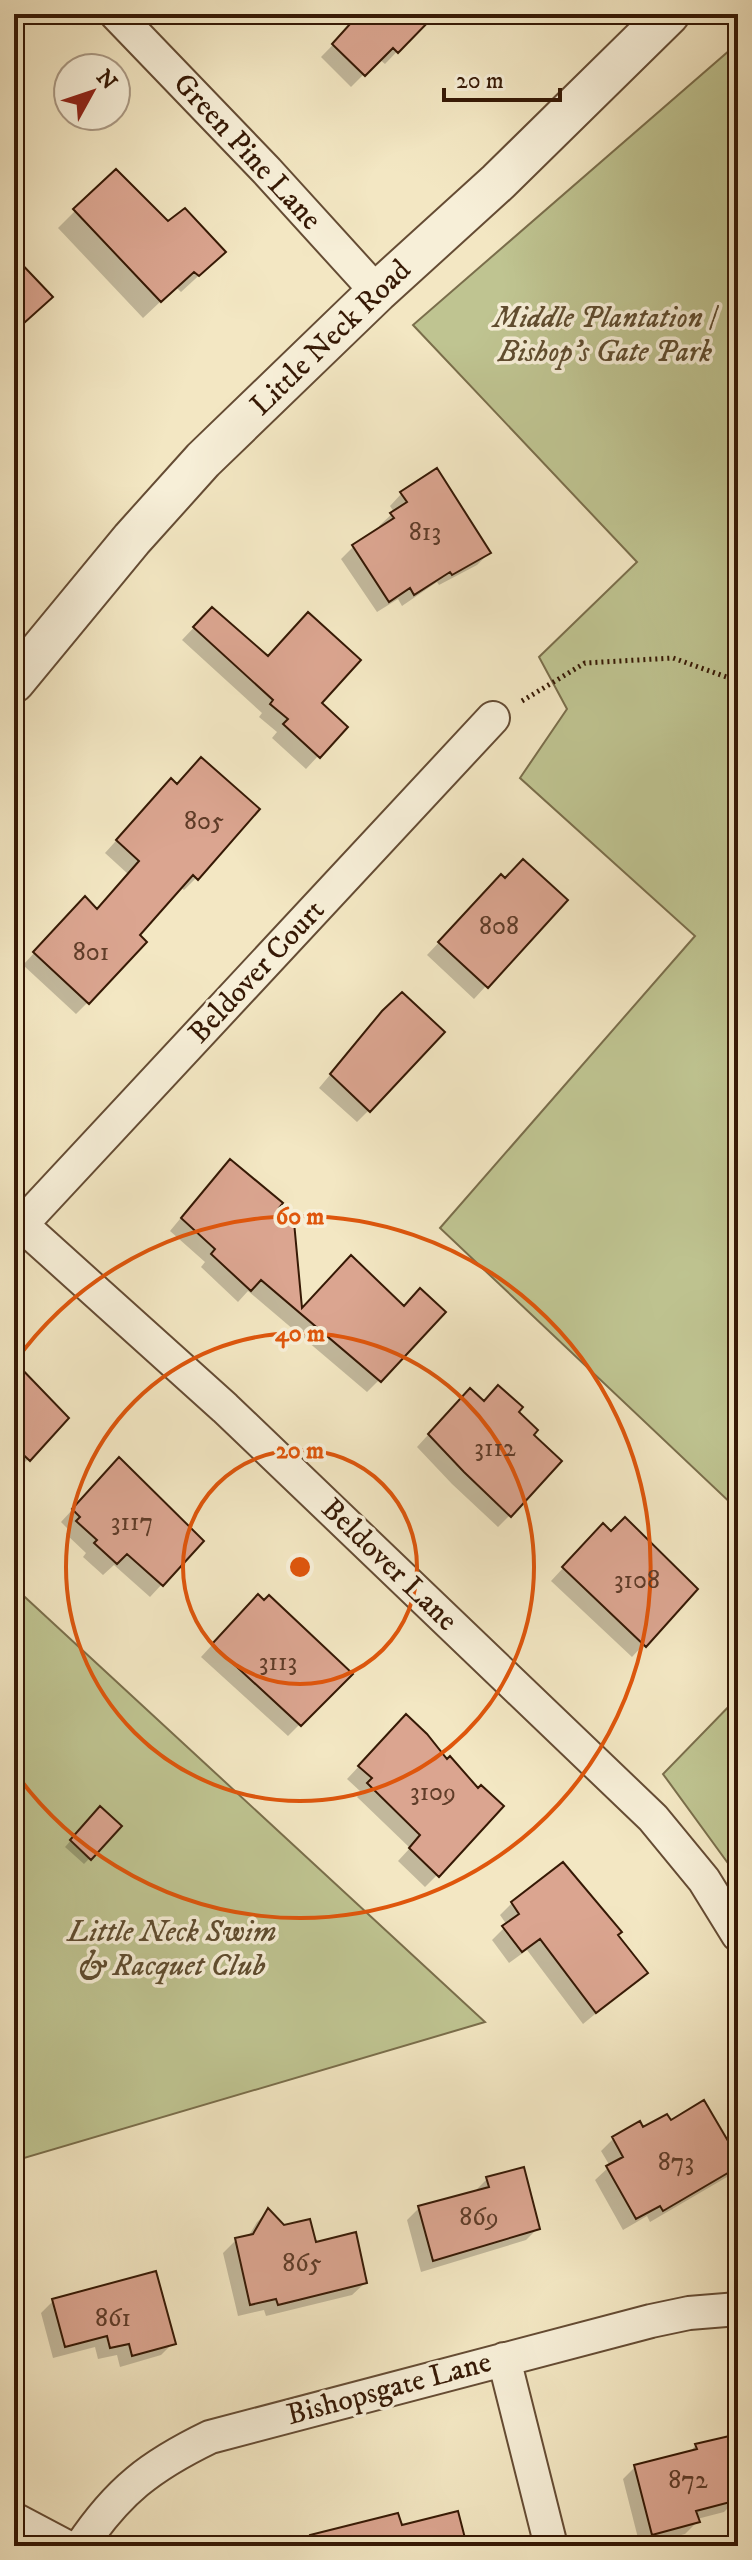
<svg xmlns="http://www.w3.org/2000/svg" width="752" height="2560" font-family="'IM FELL DW Pica',serif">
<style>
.green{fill:#bfc491;stroke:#7a6e4b;stroke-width:2}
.shadow{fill:#0003}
.building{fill:#dba590;stroke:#361905;stroke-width:2}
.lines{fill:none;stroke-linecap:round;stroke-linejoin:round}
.minor-casing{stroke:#654c34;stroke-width:36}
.tertiary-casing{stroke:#654c34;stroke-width:44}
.path{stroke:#361905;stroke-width:5;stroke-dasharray:2 4;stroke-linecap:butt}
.minor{stroke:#f7efd8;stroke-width:32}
.tertiary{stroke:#f7efd8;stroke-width:40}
.ring{fill:none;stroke:#df560c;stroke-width:4}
.labels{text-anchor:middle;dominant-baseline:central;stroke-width:7;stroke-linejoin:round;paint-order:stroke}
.number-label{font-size:26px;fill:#5f3c28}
.street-label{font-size:30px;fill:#361905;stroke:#f7efd8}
.park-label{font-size:30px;font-style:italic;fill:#5f4c2f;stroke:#f7efd8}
.centre{fill:#df560c;stroke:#f7efd8;stroke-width:4}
.ring-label{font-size:24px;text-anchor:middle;font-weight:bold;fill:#df560c;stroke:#f7efd8;stroke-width:7;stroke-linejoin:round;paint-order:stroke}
</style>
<rect width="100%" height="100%" fill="#f3e7c3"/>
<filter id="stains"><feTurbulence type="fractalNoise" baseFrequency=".0025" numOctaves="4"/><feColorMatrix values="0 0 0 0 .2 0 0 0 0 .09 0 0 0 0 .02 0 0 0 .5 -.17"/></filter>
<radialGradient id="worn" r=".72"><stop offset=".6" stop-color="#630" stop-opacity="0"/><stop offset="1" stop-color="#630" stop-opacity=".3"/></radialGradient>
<path class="green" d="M738,43V1510L440,1228L695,936L520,778L567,709L539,657L637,562L413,325Z
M14,1587L485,2022L14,2161Z
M738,1697V1877L663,1774Z"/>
<path class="shadow" d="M363,14H433L385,64L379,59L351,87L321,57Z
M75,211L206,269L181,292L176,287L143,318L58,228Z
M402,493L489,553L477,565L439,585L437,582L402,606L398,599L377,612L341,559L353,547L381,529L379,526L394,512L390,506Z
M200,621L319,704L345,727L306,769L272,738L277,732L259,717L262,713L182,640Z
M176,786L257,810L196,878L184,890L180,887L137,935L88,1002L76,1014L23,965L73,911H97L128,874L105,853L159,793Z
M489,889L565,900L474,999L427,955Z
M14,910L25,919L14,931Z
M383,1012L369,1110L357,1122L319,1088Z
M218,1173L276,1208L300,1312L379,1380L367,1392L248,1291L238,1302L201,1267L205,1262L170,1231Z
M14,1367L28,1459L16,1471L14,1469Z
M458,1402L483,1403L516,1412L510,1515L498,1527L452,1484L417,1447Z
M107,1472L202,1541L150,1597L114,1565L103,1575L83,1557L86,1553L66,1534L69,1530L61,1522Z
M591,1538L695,1589L632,1657L551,1581Z
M246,1608L350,1674L288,1736L201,1657Z
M394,1729L437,1875L425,1887L398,1861L410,1848L357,1797L361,1792L347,1779Z
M94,1814L120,1827L84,1864L65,1847Z
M512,1903L616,1935L645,1973L583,2024L527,1950L509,1963L492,1940L507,1925L500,1915Z
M670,2122L738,2162V2166L727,2177L650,2222L647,2216L623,2230L595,2180L610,2166L601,2151L613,2139Z
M487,2179L538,2228L526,2240L421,2272L407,2220L419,2208L475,2191Z
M268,2211L284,2227L314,2245L365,2283L352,2295L266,2316L264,2310L238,2316L223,2253L236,2240L248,2237L257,2222Z
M53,2301L173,2343L161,2355L120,2367L117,2355L98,2359L95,2347L53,2358L41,2313Z
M738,2435V2502L732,2504L724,2512L697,2519V2522L685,2534L640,2546L623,2479L635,2467L688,2454L696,2445Z
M229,2538L241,2546H222Z"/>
<path class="building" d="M359,14H436L398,53L393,48L365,76L332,44Z
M116,169L168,221L185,208L226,252L199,276L194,272L161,302L73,209Z
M14,256L53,297L14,332Z
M437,468L491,553L452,575L450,572L414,595L410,588L389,602L352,545L394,518L390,513L407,502L400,492Z
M212,607L268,656L308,612L361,660L322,703L348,727L320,758L283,724L288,719L270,704L273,700L193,627Z
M201,757L260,809L198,880L193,875L140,935L147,942L89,1004L33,952L85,896L97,909L139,861L116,840L171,778L177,784Z
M523,859L568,900L488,988L438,942L501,874L505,878Z
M402,992L445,1032L370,1112L330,1074L382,1011Z
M230,1159L283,1203L279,1208L294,1222L302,1308L351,1255L404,1306L420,1288L446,1312L381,1382L261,1280L251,1291L211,1254L215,1249L181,1218Z
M14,1361L69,1418L30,1461L14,1446Z
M498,1385L523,1407L519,1412L538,1430L534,1435L562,1461L511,1517L464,1472L428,1434L470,1388L484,1401Z
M119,1457L204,1541L163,1586L127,1554L117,1564L94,1543L97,1540L76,1521L80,1517L72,1509Z
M625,1517L698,1589L646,1647L562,1567L603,1523L611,1531Z
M258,1594L264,1600L269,1595L353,1674L301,1726L212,1644Z
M406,1714L427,1734L447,1759L450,1756L478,1788L481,1785L504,1806L439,1877L409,1848L420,1835L367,1783L372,1778L358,1766Z
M100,1806L122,1826L91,1860L70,1840Z
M563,1862L622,1932L618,1935L648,1973L596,2013L540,1939L522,1952L502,1926L519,1914L511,1902Z
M704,2100L738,2158V2167L663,2211L660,2206L636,2219L606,2166L623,2157L612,2137L640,2121L643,2127L667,2114L671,2120Z
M524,2167L540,2229L433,2261L418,2206L489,2187L486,2177Z
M268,2208L284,2225L310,2219L316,2242L356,2232L367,2283L278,2305L276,2299L250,2305L235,2238L253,2234Z
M156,2271L176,2344L132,2356L129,2344L110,2348L107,2336L65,2347L52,2299Z
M738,2434V2500L696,2511L700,2522L652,2535L634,2465L697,2449L695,2444Z
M458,2511L467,2546H312L310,2535L398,2513L402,2525Z"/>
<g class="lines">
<g class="minor-casing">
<path id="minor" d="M116,14L267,171L377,292
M14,1218L225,1408L653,1818L704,1880L738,1935
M21,1225L493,718
M504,2359L551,2546
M14,2519L65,2546
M81,2546C118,2491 150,2466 210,2437L651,2321L689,2313L738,2309"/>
</g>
<g class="tertiary-casing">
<path id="tertiary" d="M14,682L132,539L203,460L377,292L498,182L669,14"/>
</g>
<path class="path" d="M522,701L585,663L673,658L738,681"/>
<use href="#minor" class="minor"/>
<use href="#tertiary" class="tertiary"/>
</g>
<g class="ring">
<circle cx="300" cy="1567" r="117"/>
<circle cx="300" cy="1567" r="234"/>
<path d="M14 1363A351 351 0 1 1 14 1771"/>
</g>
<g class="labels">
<g class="number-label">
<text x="425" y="532">813</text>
<text x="204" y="821">805</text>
<text x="499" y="926">808</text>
<text x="91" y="952">801</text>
<text x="495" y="1448">3112</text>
<text x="132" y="1522">3117</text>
<text x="637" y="1580">3108</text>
<text x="278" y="1662">3113</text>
<text x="433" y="1792">3109</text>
<text x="676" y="2162">873</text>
<text x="479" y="2217">869</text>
<text x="302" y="2263">865</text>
<text x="113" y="2318">861</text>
<text x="688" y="2480">872</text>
</g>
<g class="street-label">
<text transform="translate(247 152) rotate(47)">Green Pine Lane</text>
<text transform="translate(331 338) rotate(-44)">Little Neck Road</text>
<text transform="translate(257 972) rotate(-47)">Beldover Court</text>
<text transform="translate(389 1565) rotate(44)">Beldover Lane</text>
<text transform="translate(389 2389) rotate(-15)">Bishopsgate Lane</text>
</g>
<g class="park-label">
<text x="605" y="318">Middle Plantation /<tspan x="605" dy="34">Bishop's Gate Park</tspan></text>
<text x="172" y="1932">Little Neck Swim<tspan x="172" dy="34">&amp; Racquet Club</tspan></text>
</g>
</g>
<circle cx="300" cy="1567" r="12" class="centre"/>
<g class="ring-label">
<text x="300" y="1224">60 m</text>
<text x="300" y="1341">40 m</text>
<text x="300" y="1458">20 m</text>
</g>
<rect width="752" height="2560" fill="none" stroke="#f3e7c3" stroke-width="48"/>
<rect x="16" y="16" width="720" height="2528" fill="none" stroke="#361905" stroke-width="4"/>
<rect x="24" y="24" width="704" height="2512" fill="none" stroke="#361905" stroke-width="2"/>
<g transform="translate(92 92) rotate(50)"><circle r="38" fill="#f7efd8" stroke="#aa9984" stroke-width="2"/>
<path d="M0-6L14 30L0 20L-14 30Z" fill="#8f2418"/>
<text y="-12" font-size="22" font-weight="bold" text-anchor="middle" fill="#361905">N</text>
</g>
<path d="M444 88v12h116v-12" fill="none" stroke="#361905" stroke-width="4"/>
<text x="456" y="88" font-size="24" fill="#361905" stroke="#f7efd8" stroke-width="6" paint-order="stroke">20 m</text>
<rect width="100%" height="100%" filter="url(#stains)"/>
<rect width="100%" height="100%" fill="url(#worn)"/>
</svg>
